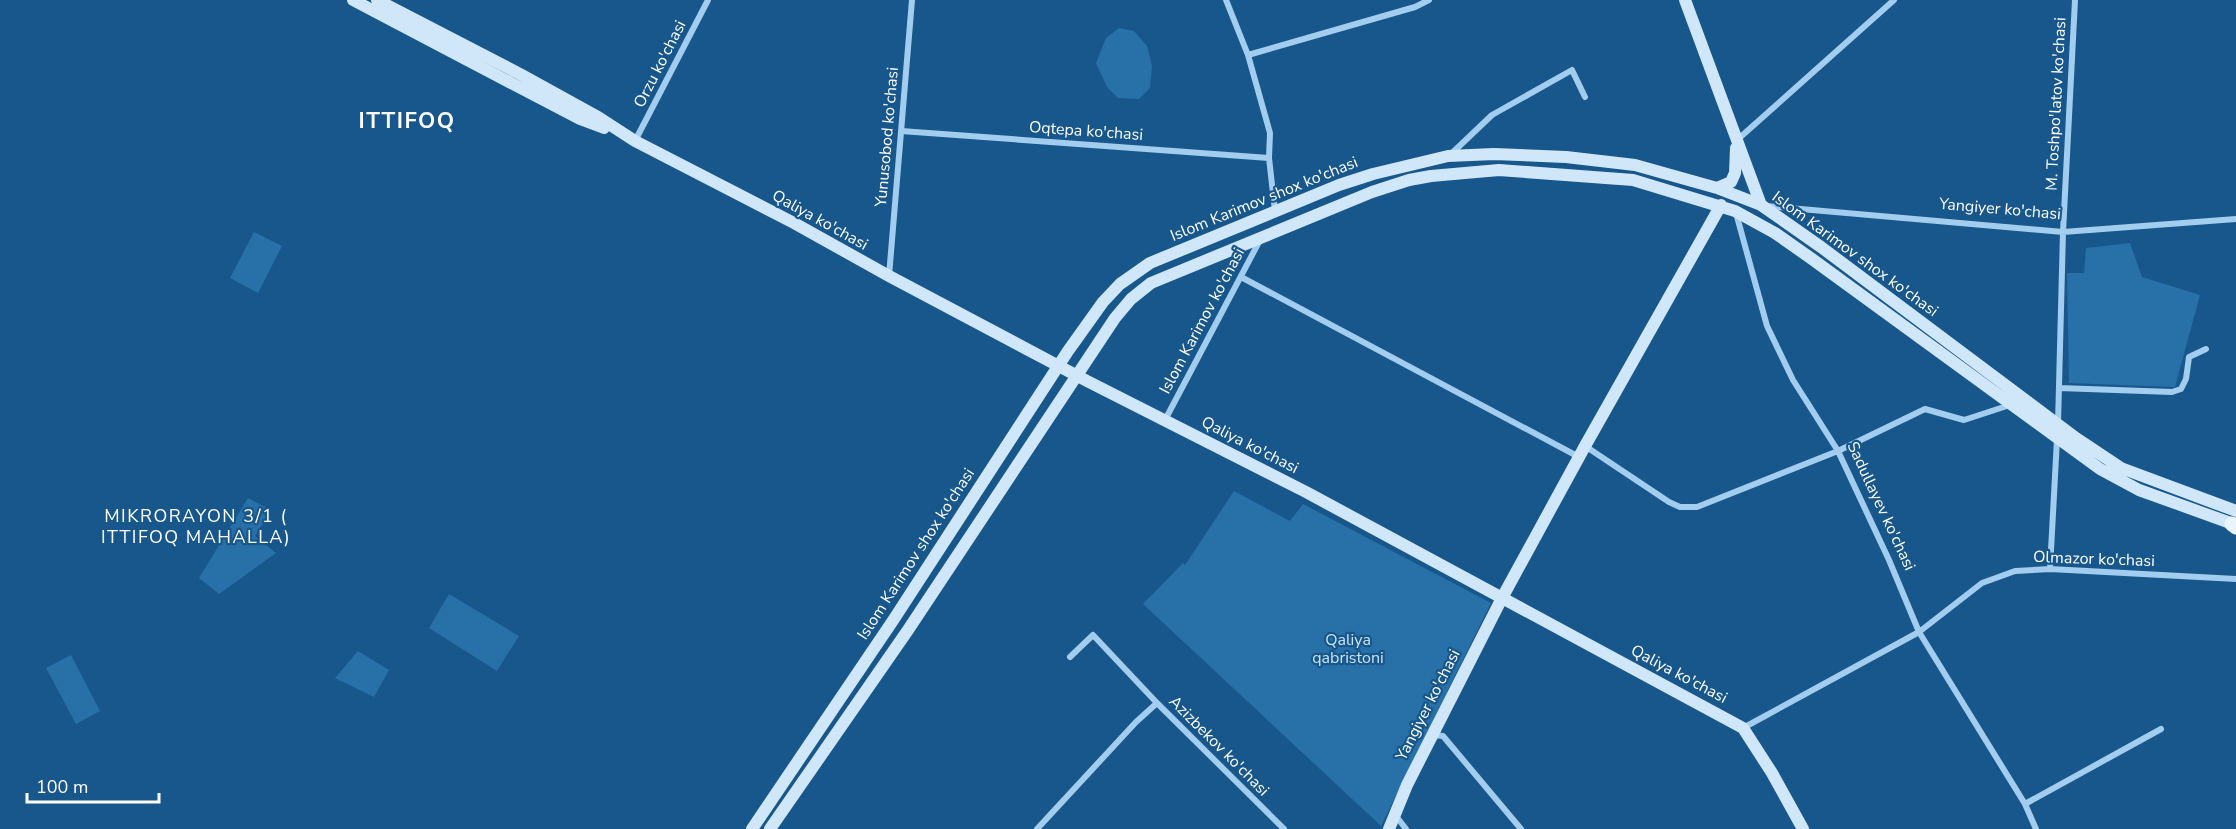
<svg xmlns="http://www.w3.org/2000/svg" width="2236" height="829" font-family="'Nunito Sans',sans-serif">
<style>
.green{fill:#2870a8}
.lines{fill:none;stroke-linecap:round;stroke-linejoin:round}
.street{stroke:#a3cdee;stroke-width:6}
.secondary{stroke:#d0e7fa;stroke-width:12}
.primary{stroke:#eaf4ff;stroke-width:15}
.labels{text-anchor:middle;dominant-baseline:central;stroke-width:4.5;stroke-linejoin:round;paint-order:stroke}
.street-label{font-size:16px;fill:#fff;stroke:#18578c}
.park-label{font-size:16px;fill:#c9e5fa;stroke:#18578c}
.neighbourhood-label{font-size:18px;letter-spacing:1.5px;fill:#fff;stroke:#18578c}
.district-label{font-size:22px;font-weight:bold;letter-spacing:1.5px;fill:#fff;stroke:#18578c}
</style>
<rect width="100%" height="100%" fill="#18578c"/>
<path class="green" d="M1119,28L1134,31L1147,46L1152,66L1150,88L1139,99L1118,98L1107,87L1096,63L1106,38Z
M254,232L282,246L258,293L230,278Z
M2130,243L2142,277L2200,295L2175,387L2069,383L2067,273H2084L2086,248Z
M1234,491L1290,521L1303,504L1491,603L1381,826L1143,604L1183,563L1185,565Z
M248,498L271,510L255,536L276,553L219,594L199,578Z
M449,594L519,636L497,671L429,628Z
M358,651L389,670L374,697L335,678Z
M71,655L100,711L76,724L46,668Z"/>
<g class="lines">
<path class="street" d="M1226,0L1248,55L1270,133L1269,158L1275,211
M1248,55L1415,7L1429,0
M901,131L1269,158
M635,141L708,0
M1736,141L1894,0
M1451,154L1492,115L1572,70L1585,97
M1767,206L2063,232L2236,219
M1736,213L1767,326L1793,380L1838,451L1889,560L1919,632L2025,804L2036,829
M889,276L912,0
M1241,277L1579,457
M2059,388L2172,392L2181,389L2186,379L2189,357L2206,349
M1165,420L1260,240
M2058,424L2063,232L2075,0
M1585,446L1669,502L1680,507H1697L1838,451L1925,409L1964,420L2010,405
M2050,569L2057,439
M1070,657L1093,635L1157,703
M1743,728L1919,632L1982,583L2015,571L2050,569L2236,579
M1433,735L1443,736L1521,829
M2025,804L2161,729
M1396,816L1406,829
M1037,829L1136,722L1157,703L1284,829"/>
<path class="secondary" d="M353,0L513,84L580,119L604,128
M377,0L520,74L598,117L635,141L794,223L889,276L1087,381L1306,492L1743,728L1772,773L1803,829
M1685,0L1761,205
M1717,188L1731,182L1735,173L1736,148
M752,829L894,619L1068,351L1103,302L1120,284L1150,263L1339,185L1373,174L1448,156L1494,154L1566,157L1635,165L1717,188L1761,205L1821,247L2076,438L2121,468L2236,511
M770,829L908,630L1115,318L1131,299L1151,283L1372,192L1409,180L1431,176L1499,170L1633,180L1735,211L1775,233L1812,259L2100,469L2139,490L2236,525
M1389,829L1407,785L1502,598L1585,446L1721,205"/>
<path class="primary" d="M2232,524L2236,527"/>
</g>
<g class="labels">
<g class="street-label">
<text transform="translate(660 64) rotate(-63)">Orzu ko'chasi</text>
<text transform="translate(2056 104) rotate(-87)">M. Toshpo'latov ko'chasi</text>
<text transform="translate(1086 131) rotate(4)">Oqtepa ko'chasi</text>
<text transform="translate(887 137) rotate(-85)">Yunusobod ko'chasi</text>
<text transform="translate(1264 199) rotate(-22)">Islom Karimov shox ko'chasi</text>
<text transform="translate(2000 209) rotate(5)">Yangiyer ko'chasi</text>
<text transform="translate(820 220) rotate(29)">Qaliya ko'chasi</text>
<text transform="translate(1855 254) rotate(36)">Islom Karimov shox ko'chasi</text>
<text transform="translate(1202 321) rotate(-62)">Islom Karimov ko'chasi</text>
<text transform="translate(1250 445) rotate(27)">Qaliya ko'chasi</text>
<text transform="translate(1881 506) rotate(65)">Sadullayev ko'chasi</text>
<text transform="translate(916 554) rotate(-57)">Islom Karimov shox ko'chasi</text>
<text transform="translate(2094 559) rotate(2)">Olmazor ko'chasi</text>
<text transform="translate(1679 674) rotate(28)">Qaliya ko'chasi</text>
<text transform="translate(1428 705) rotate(-63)">Yangiyer ko'chasi</text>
<text transform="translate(1219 746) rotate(45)">Azizbekov ko'chasi</text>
</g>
<g class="park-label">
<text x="1348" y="640">Qaliya<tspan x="1348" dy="18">qabristoni</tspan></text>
</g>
<g class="neighbourhood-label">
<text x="196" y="516">MIKRORAYON 3/1 (<tspan x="196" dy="21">ITTIFOQ MAHALLA)</tspan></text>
</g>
<g class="district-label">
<text x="407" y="121">ITTIFOQ</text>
</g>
</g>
<path d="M27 793v9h132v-9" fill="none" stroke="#ffffff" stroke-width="3"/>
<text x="36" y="793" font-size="18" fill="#ffffff" stroke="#18578c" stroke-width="4.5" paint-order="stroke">100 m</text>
</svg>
